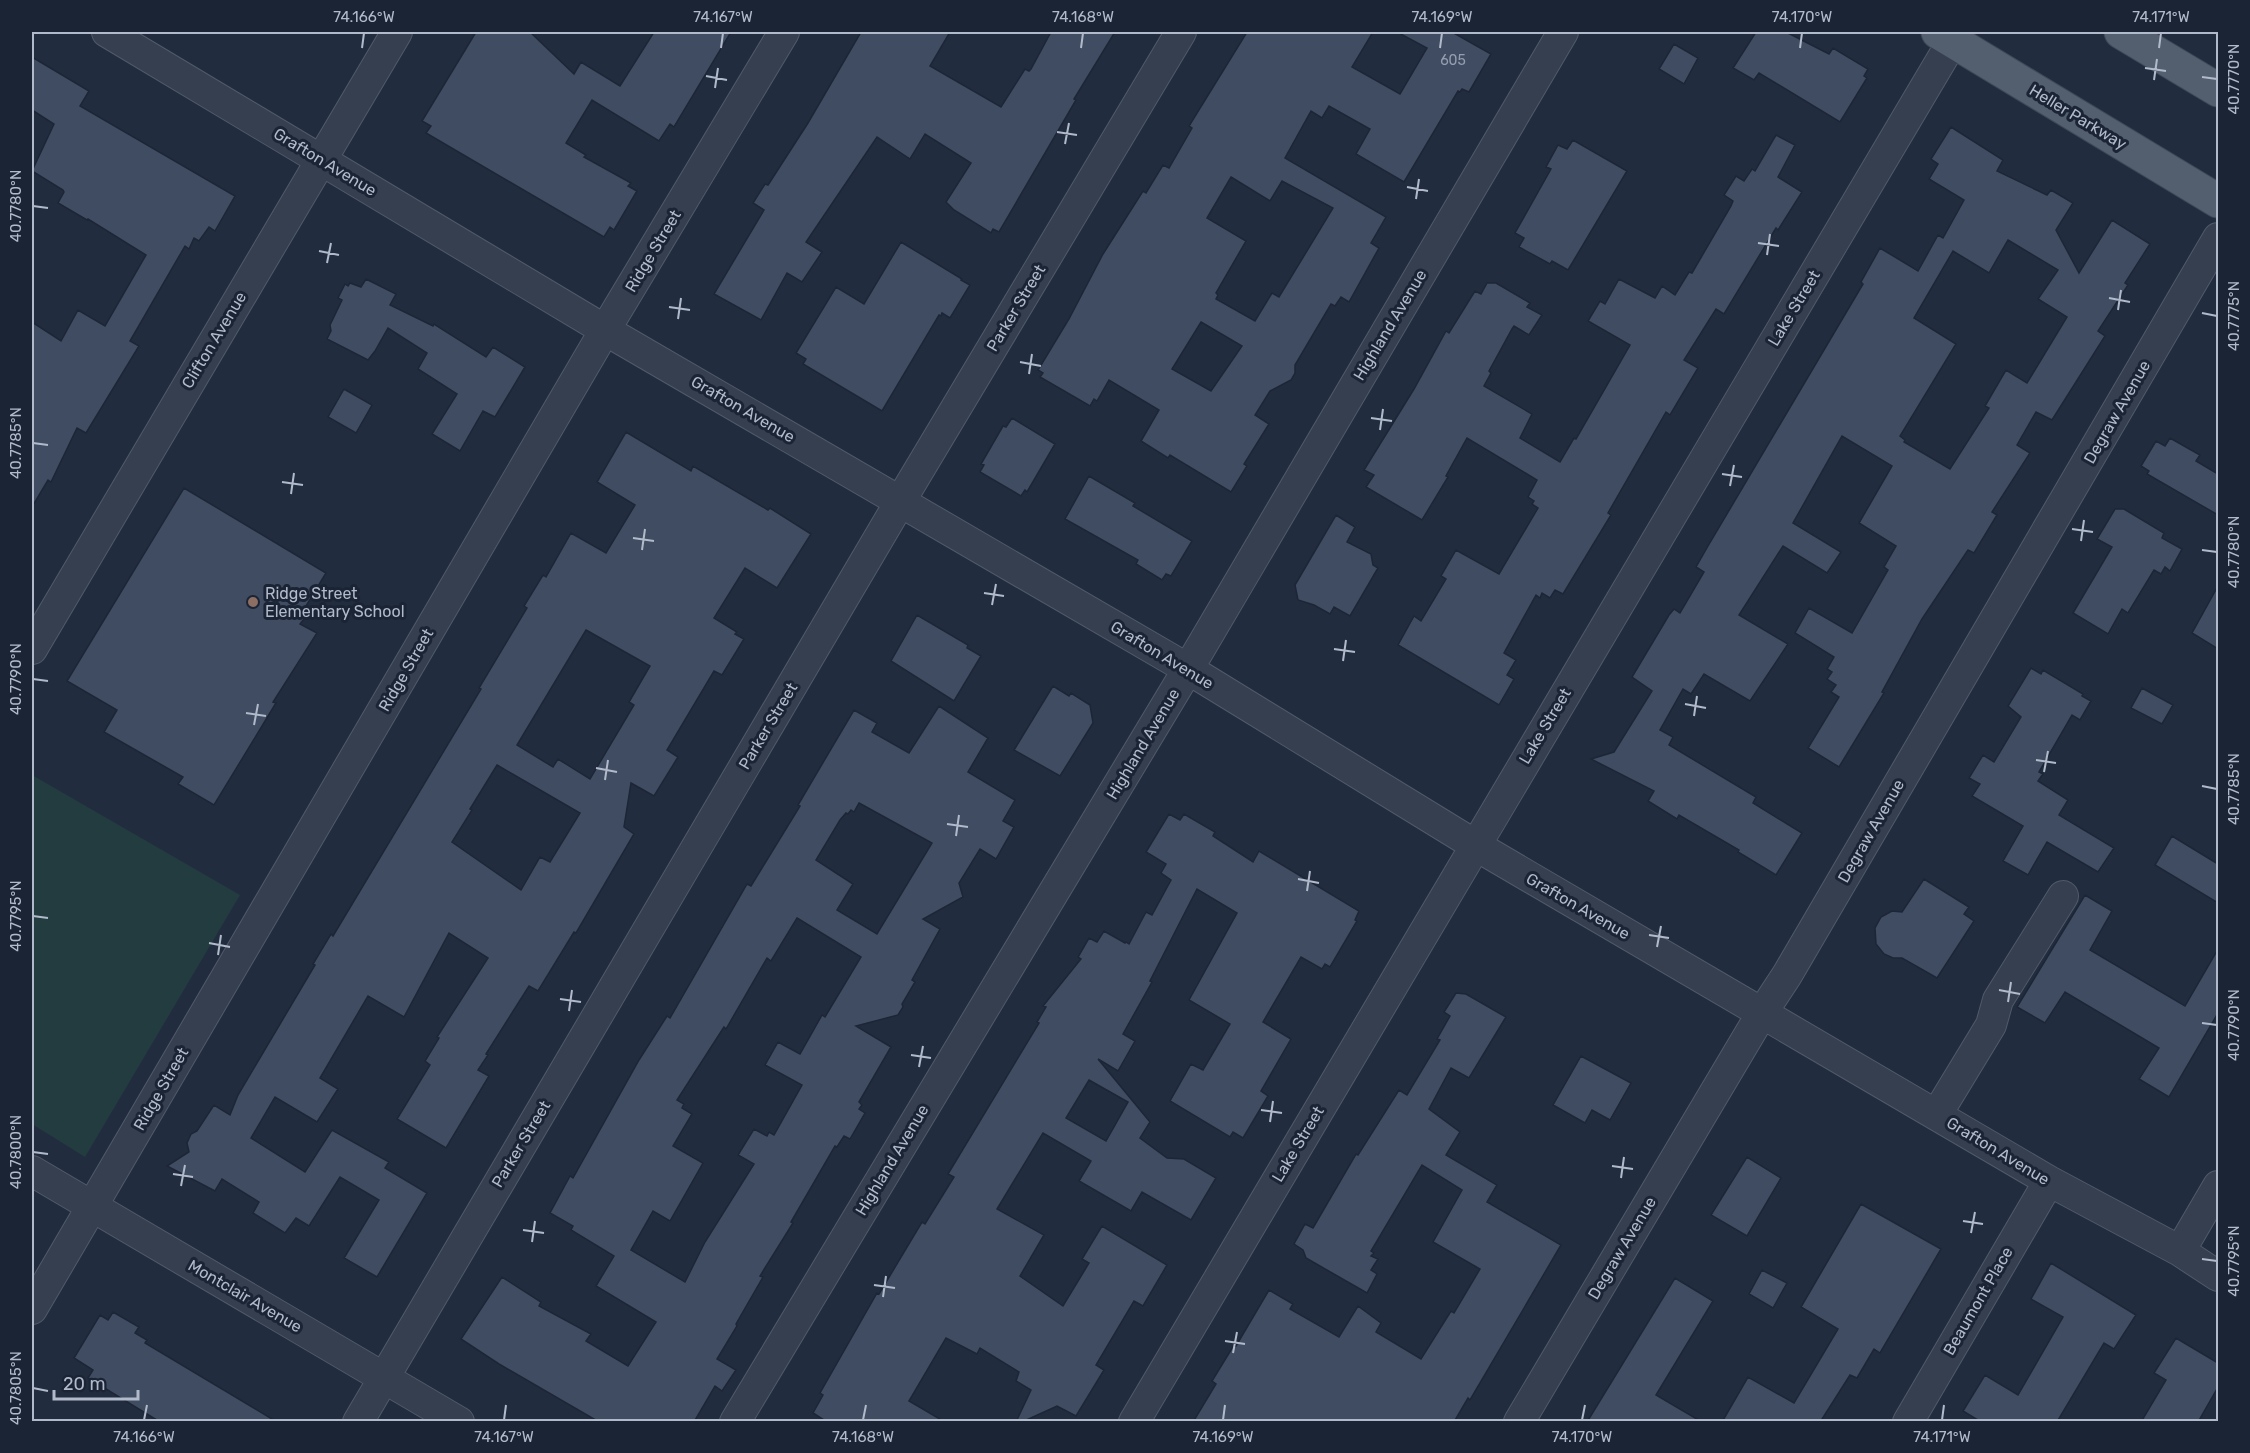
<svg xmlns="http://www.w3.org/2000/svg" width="2250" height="1453" font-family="Rubik,sans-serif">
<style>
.green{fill:#233c40}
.building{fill:#404c62;stroke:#1d2636;stroke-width:1.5;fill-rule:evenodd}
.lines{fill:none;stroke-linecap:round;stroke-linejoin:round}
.minor-casing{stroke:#515a6a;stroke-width:32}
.major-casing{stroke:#3f4858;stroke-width:35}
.minor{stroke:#363f4f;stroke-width:30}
.major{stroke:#535e6f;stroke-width:33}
.ticks{fill:none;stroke:#b1baca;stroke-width:2}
.education-dot{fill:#8d6e63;stroke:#1b2434;stroke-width:2}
.labels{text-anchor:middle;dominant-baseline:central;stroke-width:6;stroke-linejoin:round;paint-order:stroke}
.number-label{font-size:14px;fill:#959eb0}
.street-label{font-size:16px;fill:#b1baca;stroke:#1b2434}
.poi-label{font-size:16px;fill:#b1baca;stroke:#1b2434;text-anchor:start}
.neatline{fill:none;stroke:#b1baca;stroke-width:2}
.ticks-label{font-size:15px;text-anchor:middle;fill:#b1baca}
</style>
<rect width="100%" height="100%" fill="#212d3f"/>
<path class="green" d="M32,775L240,895L85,1157L32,1124Z"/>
<path class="building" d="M476,32H530L574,74L581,62L620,86L654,32H731L674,127L670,124L659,141L592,100L566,143L586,155L584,157L631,183L628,186L637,191L614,230L610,227L604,237L426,133L431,126L422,121Z
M861,32H950L930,66L1001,107L1025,69L1029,71L1031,69L1051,32H1115L1074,99L1076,100L999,232L993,229L991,233L954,210L946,202L971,163L925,134L910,159L877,137L806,242L822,252L802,282L787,273L761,320L714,294L764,210L753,203L765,184L768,185L808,123Z
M1247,32H1373L1352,67L1400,94L1427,48L1397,32H1452L1491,54L1469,92L1462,89L1460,92L1458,91L1404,182L1356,154L1370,129L1329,106L1322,118L1311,111L1285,158L1386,217L1371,243L1379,248L1349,302L1341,297L1335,306L1331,304L1295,365V373L1291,380L1270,391L1255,415L1269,424L1244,464L1247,466L1231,492L1170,455L1168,458L1141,441L1159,410L1109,380L1097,401L1094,399L1090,406L1040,377L1043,373L1038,370L1069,319L1103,254L1143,191L1146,193L1163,165L1169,168L1192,128L1189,126ZM1231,177L1270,201L1282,181L1333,208L1279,297L1272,293L1255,321L1216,299L1218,295L1216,293L1246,241L1207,218ZM1201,322L1242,346L1211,391L1172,369Z
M1756,32H1786L1829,54L1833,48L1868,69L1864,76L1867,78L1840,122L1759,73L1754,80L1733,68Z
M1674,44L1698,58L1684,84L1659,69Z
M32,57L89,91L80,106L235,196L215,231L209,227L199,241L194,238L189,249L185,246L130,341L139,346L86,433L77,428L51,482L48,480L32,507V322L61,341L78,310L105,326L146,255L88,219L87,220L58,203L64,192L63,190L32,171L54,124L32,110Z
M1951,127L2003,160L1997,171L2047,195L2051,190L2073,203L2056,230L2079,273L2112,220L2150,244L2125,283L2128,285L2098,331L2105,336L2052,420L2036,412L2017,445L2030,453L1992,512L1997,515L1974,553L1968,550L1922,619L1882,692L1884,693L1839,767L1808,748L1839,697L1831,692L1836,685L1827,679L1832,672L1827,669L1834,657L1795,633L1809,608L1852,633L1888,570L1884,567L1896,546L1859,523L1892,466L1842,436L1793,523L1841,552L1827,573L1783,546L1739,615L1788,644L1750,701L1704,674L1691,694L1683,689L1660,730L1673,737L1669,745L1756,797L1753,803L1802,833L1776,875L1738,852L1739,850L1679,815L1677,819L1648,801L1654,791L1591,759L1614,752L1652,691L1632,677L1669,615L1674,609L1680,613L1704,572L1696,567L1708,546L1863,284L1861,282L1880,248L1918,271L1938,235L1943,238L1964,200L1929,179L1938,164L1931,159ZM2008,240L2058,270L2038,299L2067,317L2027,383L2006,370L1985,406L1989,408L1950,469L1904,442L1905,440L1900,436L1956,344L1914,318L1953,251L1989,273Z
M1776,135L1795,145L1778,177L1802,192L1778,230L1776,228L1724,314L1716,309L1684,360L1698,368L1670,415L1666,412L1608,513L1611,515L1563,594L1555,590L1550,598L1542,593L1540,598L1536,595L1504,653L1516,660L1507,675L1514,679L1499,705L1398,645L1414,616L1421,621L1446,579L1441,576L1456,550L1499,574L1538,508L1532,504L1534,501L1528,497L1537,480L1467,438L1446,476L1448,477L1422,520L1366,487L1374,475L1364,470L1414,389L1446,331L1449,333L1475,291L1481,294L1487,283H1496L1530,303L1527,307L1542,315L1529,335L1514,326L1512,329L1489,371L1491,373L1484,386L1532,414L1520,438L1560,462L1574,438L1576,439L1630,345L1588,321L1600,301L1605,304L1619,279L1655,298L1662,286L1675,295L1689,272L1692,273L1731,206L1733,201L1724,195L1736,176L1744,181L1752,169L1755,171Z
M1573,140L1627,171L1568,270L1552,261L1550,264L1519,247L1524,238L1515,233L1551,169L1546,167L1558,145L1567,149Z
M901,242L962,279L961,280L970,285L950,318L942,313L941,316L939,315L882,411L803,364L806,359L796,353L836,287L864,304Z
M366,279L396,294L390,305L433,326L434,324L486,357L493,347L525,367L495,417L483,411L460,451L432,434L457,394L418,369L427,353L388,328L375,351L368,360L327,339L331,331L330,325L342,300L338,298L345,284L348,286L350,283L361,287Z
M344,389L372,405L356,433L328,417Z
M1012,418L1055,444L1027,492L1025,490L1021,496L980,472L984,465L981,464L1003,426L1006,427Z
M626,432L691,471L693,466L768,510L770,508L811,534L777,588L745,568L714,618L737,632L735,634L744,639L722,675L714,671L667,750L678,757L654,796L631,783L624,827L634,834L576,933L574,932L538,991L529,986L486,1054L488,1055L478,1070L489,1076L446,1148L397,1119L430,1065L425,1061L439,1038L437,1037L488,958L449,933L404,1017L368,996L320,1078L338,1089L317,1122L275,1097L251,1138L305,1172L332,1130L389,1162L385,1168L427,1193L377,1277L344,1258L379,1200L340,1177L309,1226L296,1218L285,1233L253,1213L259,1202L222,1179L215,1191L167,1166L189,1152L187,1143L191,1134L197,1131L214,1105L230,1115L238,1095L315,965L313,964L331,934L333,936L481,689L479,688L527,608L524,606L543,575L546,577L571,533L606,553L635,505L597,482ZM586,630L650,666L629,702L634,705L590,779L558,759L553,767L517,745ZM497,765L580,813L550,862L540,857L521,890L452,842L472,810L470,809Z
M2170,438L2200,455L2196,461L2218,474V515L2147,474L2149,471L2141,466L2156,441L2165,446Z
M1089,476L1135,503L1133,506L1192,541L1171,576L1166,574L1162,580L1136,564L1138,560L1065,519Z
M184,488L326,573L306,606L312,609L300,624L317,633L273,702L276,703L214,805L178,784L183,777L104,732L117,710L67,681Z
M2115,509H2124L2164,533L2162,538L2182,549L2170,571L2165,567L2161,574L2154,570L2128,613L2122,609L2108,634L2073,613L2112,547L2097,539Z
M1336,515L1355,527L1347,542L1371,554L1373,565L1378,568L1350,616L1334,607L1330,614L1314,605L1298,600L1295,585Z
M2218,586V649L2192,633Z
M917,615L968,645L967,648L981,656L954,701L891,661Z
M2031,668L2041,674L2043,670L2083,694L2082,696L2091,701L2080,720L2072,715L2039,772L2043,774L2038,781L2068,800L2059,815L2114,848L2098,872L2047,842L2028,875L2003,861L2023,826L1972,796L1980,784L1969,778L1983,755L1994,762L2021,717L2008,706Z
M1053,686L1069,696L1071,693L1090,705L1093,723L1060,776L1014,750Z
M2142,688L2173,705L2162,724L2131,708Z
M939,706L988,738L968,772L1015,800L1003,821L1014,827L996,859L980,849L959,883L963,897L923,919L940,929L912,980L915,982L902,1004L903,1007L898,1015L856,1026L891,1047L859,1102L862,1105L859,1109L865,1113L850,1139L844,1136L837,1147L835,1146L791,1222L793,1223L760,1276L763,1277L736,1324L737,1326L717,1359L736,1370L722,1391L715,1386L694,1422H599L499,1364L461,1339L502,1277L541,1302L539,1306L591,1334L586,1341L628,1366L656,1322L596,1286L614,1256L571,1230L573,1226L550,1213L570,1176L573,1178L639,1060L667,1016L670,1018L747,884L751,886L800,806L798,805L854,710L877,723L872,732L909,753ZM859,803L932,843L877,934L837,910L853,884L816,860L840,820L846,813L848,814L851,810L854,812ZM797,918L861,957L825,1017L822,1015L800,1054L778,1042L765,1065L802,1085L774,1135L769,1132L767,1136L754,1129L738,1155L754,1164L705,1242L685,1282L631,1250L653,1211L670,1221L703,1163L673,1146L692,1114L682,1108L684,1104L677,1100L724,1027L726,1029L767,958L771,961Z
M1169,814L1180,820L1184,814L1215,832L1213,836L1253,862L1259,851L1359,911L1355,920L1357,921L1330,967L1325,964L1322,969L1301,957L1263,1022L1291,1039L1261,1091L1268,1096L1243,1138L1233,1132L1230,1137L1170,1101L1191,1064L1203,1070L1230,1024L1189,1000L1237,913L1197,889L1150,981L1152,982L1123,1034L1135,1041L1118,1071L1098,1059L1150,1122L1140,1138L1167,1158L1184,1159L1216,1178L1191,1220L1142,1192L1131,1211L1079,1181L1091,1161L1043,1133L997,1209L1044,1235L1020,1276L1063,1306L1089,1263L1082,1259L1102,1226L1167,1265L1143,1306L1134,1301L1096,1365L1104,1370L1076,1416L1057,1406L1022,1422H1016L1031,1390L1016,1381L1019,1372L980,1348L977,1354L946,1338L909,1401L945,1422H827L813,1413L823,1395L820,1393L877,1293L879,1294L922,1222L925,1224L954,1177L948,1174L1039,1023L1037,1022L1046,1007L1043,1006L1081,959L1078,957L1089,938L1097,942L1104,931L1125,943L1126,942L1129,944L1146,912L1152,915L1171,880L1161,873L1166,864L1146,852ZM1089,1080L1128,1102L1106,1141L1066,1118Z
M2172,836L2218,864V903L2155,865Z
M1924,879L1969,907L1964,914L1974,921L1937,978L1902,958H1893L1884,954L1876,944L1875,928L1881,917L1892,911L1902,912Z
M2085,895L2112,911L2090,950L2185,1006L2218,949V1013L2169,1097L2139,1079L2159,1048L2065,992L2045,1023L2017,1007Z
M1456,993L1466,994L1506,1017L1469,1078L1451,1068L1429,1109L1460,1132L1446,1155L1497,1185L1487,1202L1561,1245L1470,1400L1468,1398L1454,1422H1193L1216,1384L1212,1381L1234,1345L1236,1346L1269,1290L1293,1304L1290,1309L1339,1337L1358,1306L1381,1323L1376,1332L1421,1359L1451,1311L1454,1313L1480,1269L1433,1242L1462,1190L1422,1165L1371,1251L1374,1253L1371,1256L1378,1259L1371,1270L1377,1274L1367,1293L1306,1258L1303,1250L1294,1244L1305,1224L1313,1228L1356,1154L1358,1155L1399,1090L1407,1095L1440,1040L1437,1039L1450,1016L1444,1012Z
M1581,1056L1631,1083L1610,1120L1592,1110L1585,1123L1553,1105Z
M1747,1157L1781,1178L1747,1236L1711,1215Z
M1861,1204L1941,1249L1880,1353L1874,1349L1857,1378L1850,1375L1822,1419L1826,1422H1722L1748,1377L1794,1403L1838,1329L1801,1307Z
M2051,1263L2136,1315L2114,1349L2104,1343L2057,1422H1981L1963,1411L1985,1375L2018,1395L2063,1317L2031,1299Z
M1762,1270L1787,1283L1773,1308L1749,1294Z
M1675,1278L1713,1301L1656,1395L1702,1422H1587Z
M113,1312L139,1327L135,1333L147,1340L145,1343L277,1422H160L88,1378L93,1370L74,1358L100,1315L108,1320Z
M2176,1338L2218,1363V1387L2198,1422H2141L2166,1380L2154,1373Z"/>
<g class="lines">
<g class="minor-casing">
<path id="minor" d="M107,32L605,330L1188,669L1475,845L2049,1181L2180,1251L2218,1276
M32,649L397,32
M1937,1114L1991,1025L1998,1000L2063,896
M32,1171L459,1422
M2180,1251L2218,1186
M32,1309L605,330L784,32
M358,1422L910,485L1181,32
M735,1422L1188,669L1563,32
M1134,1422L1958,32
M1519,1422L1762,1013L1787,975L2218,238
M1908,1422L2049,1181"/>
</g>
<g class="major-casing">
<path id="major" d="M1938,32L2218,201
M2121,32L2218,90"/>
</g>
<use href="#minor" class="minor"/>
<use href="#major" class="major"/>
</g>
<path class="ticks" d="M362,48L364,33M721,48L723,33M1081,48L1083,33M1440,48L1442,33M1800,48L1802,33M2159,48L2161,33M2145,68L2166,71M706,76L727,80M2202,77L2217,79M2154,80L2157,59M715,88L718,68M1057,132L1077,135M1065,144L1069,123M1407,187L1428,191M1416,199L1419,179M33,206L48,208M1758,243L1779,246M319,251L339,255M1767,255L1770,234M327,263L331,243M2109,298L2130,302M669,307L690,310M2118,310L2121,290M2202,313L2217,316M678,319L681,298M1020,362L1041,366M1029,374L1032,354M1371,418L1392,421M1380,430L1383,409M33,443L48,445M1722,474L1742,477M282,482L303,485M1730,486L1734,465M291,494L294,473M2072,529L2093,532M633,538L654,541M2081,541L2084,520M642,550L645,529M2202,550L2217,552M984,593L1004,596M992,605L996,584M1334,649L1355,652M1343,661L1346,640M33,679L48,681M1685,704L1706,708M246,713L266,716M1694,716L1697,696M254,725L258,704M2036,760L2056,763M596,768L617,772M2044,772L2048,751M605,780L608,760M2202,786L2217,789M947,824L968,827M956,836L959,815M1298,879L1319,883M1307,891L1310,871M33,916L48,918M1649,935L1669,938M209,943L230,947M1657,947L1661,926M218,955L221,935M1999,990L2020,994M560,999L581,1002M2008,1002L2011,982M569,1011L572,990M2202,1023L2217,1025M911,1055L931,1058M919,1067L923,1046M1261,1110L1282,1113M1270,1122L1273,1101M33,1152L48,1154M1612,1166L1633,1169M173,1174L193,1177M1621,1178L1624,1157M181,1186L185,1165M1963,1221L1983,1224M523,1230L544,1233M1971,1233L1975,1212M532,1242L535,1221M2202,1259L2217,1261M874,1285L895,1288M883,1297L886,1276M1225,1341L1245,1344M1233,1353L1237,1332M33,1388L48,1391M144,1420L147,1405M504,1420L506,1405M863,1420L866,1405M1223,1420L1225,1405M1582,1420L1585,1405M1942,1420L1944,1405"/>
<circle class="education-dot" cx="253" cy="602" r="6"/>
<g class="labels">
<g class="number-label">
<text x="1453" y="60">605</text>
</g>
<g class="street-label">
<text transform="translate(2078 117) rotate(31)">Heller Parkway</text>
<text transform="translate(325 162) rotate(31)">Grafton Avenue</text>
<text transform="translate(653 251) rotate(-59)">Ridge Street</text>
<text transform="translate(1016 308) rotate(-59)">Parker Street</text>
<text transform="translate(1794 308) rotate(-59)">Lake Street</text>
<text transform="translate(1390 325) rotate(-59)">Highland Avenue</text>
<text transform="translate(214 340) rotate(-59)">Clifton Avenue</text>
<text transform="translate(743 409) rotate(30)">Grafton Avenue</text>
<text transform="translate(2117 412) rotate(-60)">Degraw Avenue</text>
<text transform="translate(1162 655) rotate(31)">Grafton Avenue</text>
<text transform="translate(406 670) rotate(-60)">Ridge Street</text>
<text transform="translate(768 726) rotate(-59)">Parker Street</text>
<text transform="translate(1545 726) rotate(-59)">Lake Street</text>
<text transform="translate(1143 744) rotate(-59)">Highland Avenue</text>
<text transform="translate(1871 831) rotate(-60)">Degraw Avenue</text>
<text transform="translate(1578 906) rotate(30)">Grafton Avenue</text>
<text transform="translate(161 1089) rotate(-60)">Ridge Street</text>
<text transform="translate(521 1144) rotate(-59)">Parker Street</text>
<text transform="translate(1298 1144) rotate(-59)">Lake Street</text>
<text transform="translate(1998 1151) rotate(31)">Grafton Avenue</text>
<text transform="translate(892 1160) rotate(-59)">Highland Avenue</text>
<text transform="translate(1622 1248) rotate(-59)">Degraw Avenue</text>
<text transform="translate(245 1296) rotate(30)">Montclair Avenue</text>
<text transform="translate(1978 1301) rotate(-60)">Beaumont Place</text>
</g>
<g class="poi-label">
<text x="265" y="593">Ridge Street<tspan x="265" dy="18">Elementary School</tspan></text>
</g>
</g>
<rect width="2250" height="1453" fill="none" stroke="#1b2434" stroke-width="66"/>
<path d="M54 1390v9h84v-9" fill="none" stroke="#b1baca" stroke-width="3"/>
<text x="63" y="1390" font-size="18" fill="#b1baca" stroke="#1b2434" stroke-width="4.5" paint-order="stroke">20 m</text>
<rect x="33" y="33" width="2184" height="1387" class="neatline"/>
<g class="ticks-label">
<text x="364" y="22">74.166°W</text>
<text x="723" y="22">74.167°W</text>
<text x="1083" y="22">74.168°W</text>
<text x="1442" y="22">74.169°W</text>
<text x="1802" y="22">74.170°W</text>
<text x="2161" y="22">74.171°W</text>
<text transform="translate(2234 79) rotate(-90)" y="5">40.7770°N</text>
<text transform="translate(16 206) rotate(-90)" y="5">40.7780°N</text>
<text transform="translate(2234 316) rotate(-90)" y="5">40.7775°N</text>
<text transform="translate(16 443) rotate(-90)" y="5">40.7785°N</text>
<text transform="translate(2234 552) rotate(-90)" y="5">40.7780°N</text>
<text transform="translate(16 679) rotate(-90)" y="5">40.7790°N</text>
<text transform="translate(2234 789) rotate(-90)" y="5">40.7785°N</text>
<text transform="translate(16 916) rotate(-90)" y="5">40.7795°N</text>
<text transform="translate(2234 1025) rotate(-90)" y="5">40.7790°N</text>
<text transform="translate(16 1152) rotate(-90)" y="5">40.7800°N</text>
<text transform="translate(2234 1261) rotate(-90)" y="5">40.7795°N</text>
<text transform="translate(16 1388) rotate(-90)" y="5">40.7805°N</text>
<text x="144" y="1442">74.166°W</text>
<text x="504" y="1442">74.167°W</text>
<text x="863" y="1442">74.168°W</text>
<text x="1223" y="1442">74.169°W</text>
<text x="1582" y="1442">74.170°W</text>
<text x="1942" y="1442">74.171°W</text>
</g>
</svg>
